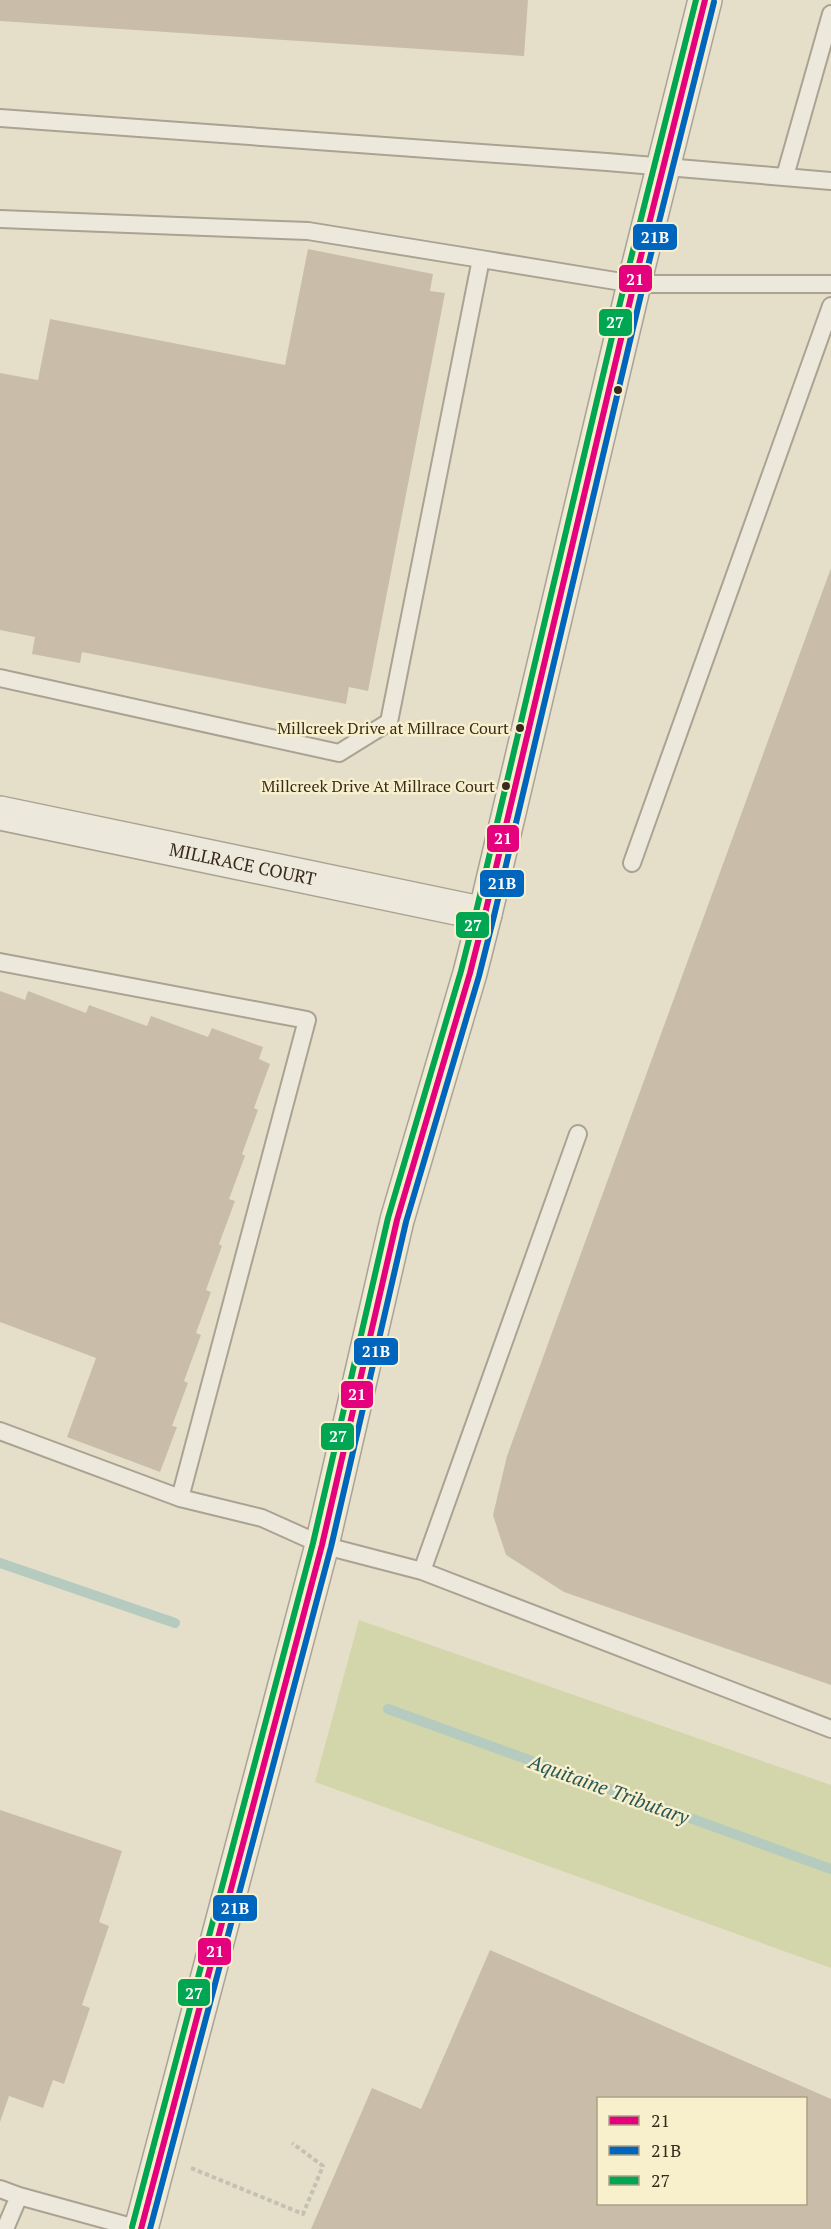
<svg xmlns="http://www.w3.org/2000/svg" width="831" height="2229" font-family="'PT Serif',serif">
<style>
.green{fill:#d2d6aa}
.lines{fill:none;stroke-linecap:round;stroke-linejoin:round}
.stream{stroke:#b5cbbf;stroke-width:10}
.building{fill:#c9bdaa;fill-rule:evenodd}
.service-casing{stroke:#aaa293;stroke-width:20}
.minor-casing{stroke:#aaa293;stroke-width:36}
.tertiary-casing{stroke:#aaa293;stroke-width:36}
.path{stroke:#c5c0b2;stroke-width:4;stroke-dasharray:4.5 3;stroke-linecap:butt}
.service{stroke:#ece8db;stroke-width:16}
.minor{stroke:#ece8db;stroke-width:33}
.tertiary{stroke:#ece8db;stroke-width:33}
.bus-1-casing{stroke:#f8efcd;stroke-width:10}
.bus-2-casing{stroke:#f8efcd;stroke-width:10}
.bus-3-casing{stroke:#f8efcd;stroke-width:10}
.bus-1{stroke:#e5007d;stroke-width:6}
.bus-2{stroke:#0065bd;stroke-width:6}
.bus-3{stroke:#00a651;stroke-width:6}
.bus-dot{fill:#382b1b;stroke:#f8efcd;stroke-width:2}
.labels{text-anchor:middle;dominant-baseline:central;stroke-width:5;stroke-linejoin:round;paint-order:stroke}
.bus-label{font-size:16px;fill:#382b1b;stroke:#f8efcd;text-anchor:end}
.street-label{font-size:18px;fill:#382b1b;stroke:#f8efcd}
.water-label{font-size:20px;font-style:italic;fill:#295859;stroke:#f8efcd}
.line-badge{stroke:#f8efcd;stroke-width:2}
.badge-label{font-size:16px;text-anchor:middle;font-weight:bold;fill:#fff}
</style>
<rect width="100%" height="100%" fill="#e5dfc9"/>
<path class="green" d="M359,1620L831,1785V1968L315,1782Z"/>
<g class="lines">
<path class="stream" d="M0,1563L175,1623
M388,1709L831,1869"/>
</g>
<path class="building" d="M0,0H528L524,56L0,21Z
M308,249L433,274L430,291L445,293L368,691L349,687L346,704L82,652L80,663L32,654L35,637L0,630V373L38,380L50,319L285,365Z
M831,568V1685L564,1592L506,1555L493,1515L507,1456Z
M0,991L25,1000L28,991L86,1013L89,1005L147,1026L151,1016L208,1037L212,1028L263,1047L259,1059L270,1064L254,1108L258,1110L242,1154L245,1156L229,1199L235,1201L219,1244L222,1246L206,1290L211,1292L196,1333L201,1335L184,1381L188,1383L172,1426L177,1427L160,1472L67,1437L96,1358L0,1322Z
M0,1810L122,1851L99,1922L109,1926L82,2005L90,2008L64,2084L53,2080L43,2108L9,2096L0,2122Z
M490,1950L831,2099V2229H311L372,2088L421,2109ZM598,2098H806V2204H598Z"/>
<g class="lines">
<g class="service-casing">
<path id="service" d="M0,118L607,162L831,181
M785,176L831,14
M0,219L308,231L481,259L389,722L339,753L0,678
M481,259L634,284H831
M632,863L831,306
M0,962L307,1020L180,1498
M0,1431L180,1498L262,1518L322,1545L422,1571L831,1729
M422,1571L578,1134
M0,2189L19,2196
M5,2229L19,2196L139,2229"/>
</g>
<g class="minor-casing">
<g id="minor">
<path id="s1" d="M0,813L485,914"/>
</g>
</g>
<g class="tertiary-casing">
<path id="tertiary" d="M141,2229L322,1545L397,1220L470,973L485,914L634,284L705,0"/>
</g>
<path class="path" d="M191,2168L303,2214L323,2166L292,2143"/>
<use href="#service" class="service"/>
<use href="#minor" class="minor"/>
<use href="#tertiary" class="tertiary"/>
<g class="bus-1-casing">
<path id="bus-1" d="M141,2229L322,1545L397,1220L470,973L485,914L634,284L705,0"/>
</g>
<g class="bus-2-casing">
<path id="bus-2" d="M150,2229L331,1547L406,1222L479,976L494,916L643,286L714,2"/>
</g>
<g class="bus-3-casing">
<path id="bus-3" d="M132,2227L313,1543L388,1218L461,971L476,912L625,282L696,0"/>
</g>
<use href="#bus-1" class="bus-1"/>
<use href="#bus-2" class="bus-2"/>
<use href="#bus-3" class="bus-3"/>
</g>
<g class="bus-dot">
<circle cx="618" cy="390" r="5"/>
<circle cx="520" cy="728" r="5"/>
<circle cx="506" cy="786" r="5"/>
</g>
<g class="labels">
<g class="bus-label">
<text x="509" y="728">Millcreek Drive at Millrace Court</text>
<text x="495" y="786">Millcreek Drive At Millrace Court</text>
</g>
<g class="street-label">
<text stroke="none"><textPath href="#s1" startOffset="248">MILLRACE COURT</textPath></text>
</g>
<g class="water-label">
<text transform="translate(609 1789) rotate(20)">Aquitaine Tributary</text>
</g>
</g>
<g class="line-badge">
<rect x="632" y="223" width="46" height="28" rx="6" fill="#0065bd"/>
<rect x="618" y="264" width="35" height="29" rx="6" fill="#e5007d"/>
<rect x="598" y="308" width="35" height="29" rx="6" fill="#00a651"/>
<rect x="486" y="824" width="34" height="29" rx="6" fill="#e5007d"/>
<rect x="479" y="869" width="46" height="29" rx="6" fill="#0065bd"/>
<rect x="455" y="911" width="35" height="28" rx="6" fill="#00a651"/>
<rect x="353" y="1337" width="46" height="29" rx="6" fill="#0065bd"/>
<rect x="340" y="1380" width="34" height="29" rx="6" fill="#e5007d"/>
<rect x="320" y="1422" width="35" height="29" rx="6" fill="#00a651"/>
<rect x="212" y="1894" width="46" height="28" rx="6" fill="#0065bd"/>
<rect x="197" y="1937" width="35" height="29" rx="6" fill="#e5007d"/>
<rect x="177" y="1978" width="34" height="29" rx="6" fill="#00a651"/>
</g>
<g class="badge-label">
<text x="655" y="243">21B</text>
<text x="635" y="285">21</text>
<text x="615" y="328">27</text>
<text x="503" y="844">21</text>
<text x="502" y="889">21B</text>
<text x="473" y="931">27</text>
<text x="376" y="1357">21B</text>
<text x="357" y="1400">21</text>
<text x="338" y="1442">27</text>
<text x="235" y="1914">21B</text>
<text x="215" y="1957">21</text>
<text x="194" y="1999">27</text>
</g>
<rect x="597" y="2097" width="210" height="108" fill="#f8efcd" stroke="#aba186" stroke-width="1.5"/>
<rect x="609" y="2116" width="30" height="9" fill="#e5007d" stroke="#aba186" stroke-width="1.5"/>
<text x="651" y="2127" font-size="18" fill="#382b1b">21</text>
<rect x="609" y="2146" width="30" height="9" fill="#0065bd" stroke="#aba186" stroke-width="1.5"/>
<text x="651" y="2157" font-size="18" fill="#382b1b">21B</text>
<rect x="609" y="2176" width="30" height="9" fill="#00a651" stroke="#aba186" stroke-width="1.5"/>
<text x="651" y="2187" font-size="18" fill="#382b1b">27</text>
</svg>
